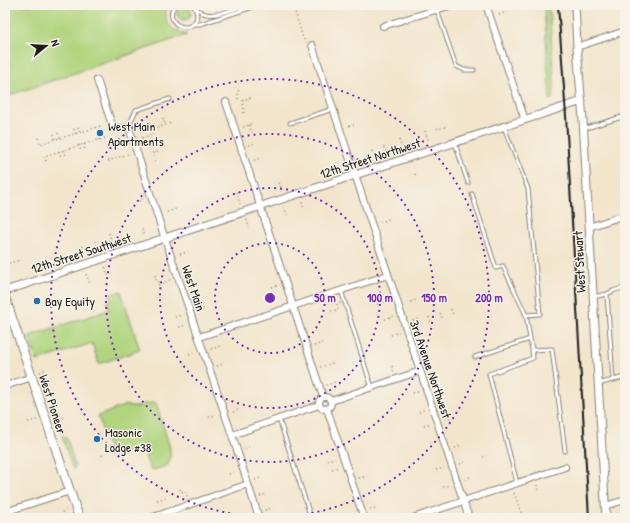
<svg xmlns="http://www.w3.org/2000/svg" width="630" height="523" font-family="'Patrick Hand',sans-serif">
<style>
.green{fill:#b1d57f;stroke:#66784e}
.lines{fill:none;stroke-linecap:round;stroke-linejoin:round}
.service-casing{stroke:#878074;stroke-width:5}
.minor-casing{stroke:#878074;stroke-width:8}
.tertiary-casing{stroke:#878074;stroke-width:9}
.secondary-casing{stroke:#878074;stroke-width:10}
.path{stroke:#878074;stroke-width:1.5;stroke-dasharray:1 3;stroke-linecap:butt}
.service{stroke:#fff;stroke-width:3}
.minor{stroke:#fff;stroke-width:6}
.tertiary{stroke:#fff;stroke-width:7}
.secondary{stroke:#fff;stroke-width:8}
.rail{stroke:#1c1c1c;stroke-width:2}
.ring{fill:none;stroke:#7b2cbf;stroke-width:2;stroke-dasharray:2 4}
.poi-dot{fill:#1f6fb2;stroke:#f7f3e8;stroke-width:1.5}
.labels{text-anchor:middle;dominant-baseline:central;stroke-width:3;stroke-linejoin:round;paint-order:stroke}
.poi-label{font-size:13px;fill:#1c1c1c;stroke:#f7f3e8;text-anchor:start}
.street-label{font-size:13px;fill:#1c1c1c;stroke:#f7f3e8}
.centre{fill:#7b2cbf;stroke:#f7f3e8;stroke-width:2}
.ring-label{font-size:12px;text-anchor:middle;font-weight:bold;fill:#7b2cbf;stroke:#f7f3e8;stroke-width:3;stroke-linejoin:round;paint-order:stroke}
</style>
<rect width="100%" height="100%" fill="#f7f3e8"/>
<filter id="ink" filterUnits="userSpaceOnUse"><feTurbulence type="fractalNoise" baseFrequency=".025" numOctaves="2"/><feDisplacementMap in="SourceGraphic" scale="8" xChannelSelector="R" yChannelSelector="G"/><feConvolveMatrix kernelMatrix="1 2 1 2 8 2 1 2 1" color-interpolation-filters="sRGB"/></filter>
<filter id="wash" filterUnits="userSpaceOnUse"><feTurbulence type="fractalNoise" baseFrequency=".012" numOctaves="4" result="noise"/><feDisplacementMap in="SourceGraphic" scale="16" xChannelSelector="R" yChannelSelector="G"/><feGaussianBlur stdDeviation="0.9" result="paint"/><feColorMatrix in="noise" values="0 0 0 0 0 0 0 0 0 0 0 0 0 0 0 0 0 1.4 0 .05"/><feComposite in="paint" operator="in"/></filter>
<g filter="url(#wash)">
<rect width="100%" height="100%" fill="#f2e5cc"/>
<path class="green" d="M5,5H165L164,7H167C164,16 167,26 175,30C180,32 183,33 187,35L10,95L5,82Z
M544,5H549L554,84L553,98L550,100Z
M177 13a7 7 0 1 1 14 0a7 7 0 1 1-14 0Z
M121,291L140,350L99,364L92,343L37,361L29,336L109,310L107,302L111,301L110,295Z
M153,402L156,403L170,448V458L168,463V465L154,470L150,469L142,448L116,456H112L111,454L105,456L104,454L110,452L98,416L126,405C133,408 139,408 145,403L148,404Z
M62,436L66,438L68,442L75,466L74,469H73Z"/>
</g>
<g filter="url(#ink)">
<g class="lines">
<g class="service-casing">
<path id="service" d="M175,5C162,22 188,36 196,20C198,14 196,9 193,5
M195,7C197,9 200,11 203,13C214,18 234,9 246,5
M437,10L456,66L464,70H474
M191,25L195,24H200L259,5
M290,123L333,109
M504,127L528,189L540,314L526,315L532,350L552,349L565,451
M128,128L136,110L170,99
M583,129L625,116
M455,143L468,183
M472,194L496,268L503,266L526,315
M341,290L372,388
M607,294L613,291L625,287
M593,297L607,294L613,380L598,384
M475,357L530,339
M613,380L625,377
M279,419L311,518
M517,483L489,374L533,358L532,350"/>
</g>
<g class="minor-casing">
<path id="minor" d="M486,5L525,120
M383,26L452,5
M312,45L469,518
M577,47L625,31
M97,80L112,125L118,128H129L162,230L232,435L259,518
M226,102L323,397
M589,227L625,215
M199,337L388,275
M5,386L32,377
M319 403a6 6 0 1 1 12 0a6 6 0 1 1-12 0Z
M331,401L420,371
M327,409L364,518
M232,435L319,405
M605,506L625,500
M5,512L70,491
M151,518L248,484
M413,518L565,467"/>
</g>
<g class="tertiary-casing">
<path id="tertiary" d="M575,5L577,47L583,120L606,518
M5,291L355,175L582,101"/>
</g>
<g class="secondary-casing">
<path id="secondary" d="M5,297L79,518"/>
</g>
<path class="path" d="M209,5L217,6L225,5
M293,5L303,38L306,43
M165,6L166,5
M499,15L507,12
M238,99V91L239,90
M244,113L243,100L250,98V99
M163,118L165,124
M148,123L152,135
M249,125L252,133
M349,126L356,124
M78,127L80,132
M243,127L251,124
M437,128L438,129L447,126
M74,129L76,134
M150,130L171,123
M425,131L429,142
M58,133L60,138
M54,134L55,140
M38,138L40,144L101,126
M142,138L153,134
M99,139L100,145
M399,140L403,150
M84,144L85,149
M79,145L81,151
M249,145L255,143
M384,147L387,155
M64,150L66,156
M59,151L61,157
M372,151L375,159
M254,160L262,158
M46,161L44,156L105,138
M108,161L128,154
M155,161L153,153L158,152
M415,174L416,177
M278,183L281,187L282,190
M236,192L240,204
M139,201L143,199
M302,202L304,209
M284,207L287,215
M167,212L176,209
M247,220L249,228
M380,222L389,219
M142,229L144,236
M109,233L113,246
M120,235L122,243
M96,241L99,251
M83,246L84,256
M5,248L10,245
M180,254L188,252
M41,261L43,269
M5,264L21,260
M105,267L109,277
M86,274L90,284
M155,275L156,280L161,283
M187,276L193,274
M158,285L170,280
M191,286L198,283
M272,287L280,285
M407,303L416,300
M377,304L389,301
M451,309L453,314
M199,310L206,308
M331,311L338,310L337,304L341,303
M440,313L442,318
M175,317L182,315
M429,317L431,322
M385,319L394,316
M413,321L418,319
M179,327L185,325
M391,335L399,332
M418,335L423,333
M314,346L322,343
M211,349L220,346
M189,354L194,353
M426,361L431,359
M217,366L223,364
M392,366L394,373
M320,367L333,363
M40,372L46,369
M326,385L335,382
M435,387L439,386
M413,393L418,392
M233,412L238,410
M419,412L424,410
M209,417L215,415
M445,419L451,417
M55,420L65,417
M28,422L37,420
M424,425L429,424
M430,442L435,441
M455,448L461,445
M245,449L249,447
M102,455L103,458
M483,457L487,456
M327,460L335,458
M460,464L467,461
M332,469L338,467
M436,470L444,468
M229,474L234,472
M359,478L367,476
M465,479L470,477
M255,480L260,478
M537,485L539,491
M443,487L449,485
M180,489L181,492L185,491L187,496
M514,493L523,518
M260,496L266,494
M157,500L167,497L166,496
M5,503V504
M370,509L376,508
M265,510L271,508
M62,512L66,510"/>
<use href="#service" class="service"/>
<use href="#minor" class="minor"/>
<use href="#tertiary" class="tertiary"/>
<use href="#secondary" class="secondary"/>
<path class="rail" d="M558,5L566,116L589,518"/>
</g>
</g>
<g class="ring">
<circle cx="270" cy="298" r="55"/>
<circle cx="270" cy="298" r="110"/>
<circle cx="270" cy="298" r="164"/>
<circle cx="270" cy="298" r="219"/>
</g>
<g class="poi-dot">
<circle cx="100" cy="133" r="4"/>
<circle cx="37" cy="301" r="4"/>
<circle cx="97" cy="439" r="4"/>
</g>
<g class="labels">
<g class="poi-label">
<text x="108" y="126">West Main<tspan x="108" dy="15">Apartments</tspan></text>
<text x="45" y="301">Bay Equity</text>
<text x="105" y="432">Masonic<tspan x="105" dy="15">Lodge #38</tspan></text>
</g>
<g class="street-label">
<text transform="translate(370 158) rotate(-18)">12th Street Northwest</text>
<text transform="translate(81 253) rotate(-18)">12th Street Southwest</text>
<text transform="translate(579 262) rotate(-93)">West Stewart</text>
<text transform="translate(194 288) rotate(71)">West Main</text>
<text transform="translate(431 369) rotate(71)">3rd Avenue Northwest</text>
<text transform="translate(53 404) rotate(72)">West Pioneer</text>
</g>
</g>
<circle cx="270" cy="298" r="6" class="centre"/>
<g class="ring-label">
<text x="325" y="302">50 m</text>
<text x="380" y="302">100 m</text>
<text x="434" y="302">150 m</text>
<text x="489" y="302">200 m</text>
</g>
<rect width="630" height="523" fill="none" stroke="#f7f3e8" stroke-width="20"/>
<g transform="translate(46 46) rotate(72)" stroke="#f7f3e8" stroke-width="3" paint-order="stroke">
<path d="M0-3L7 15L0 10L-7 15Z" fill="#1c1c1c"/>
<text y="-6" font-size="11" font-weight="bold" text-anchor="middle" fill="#1c1c1c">N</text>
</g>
</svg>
